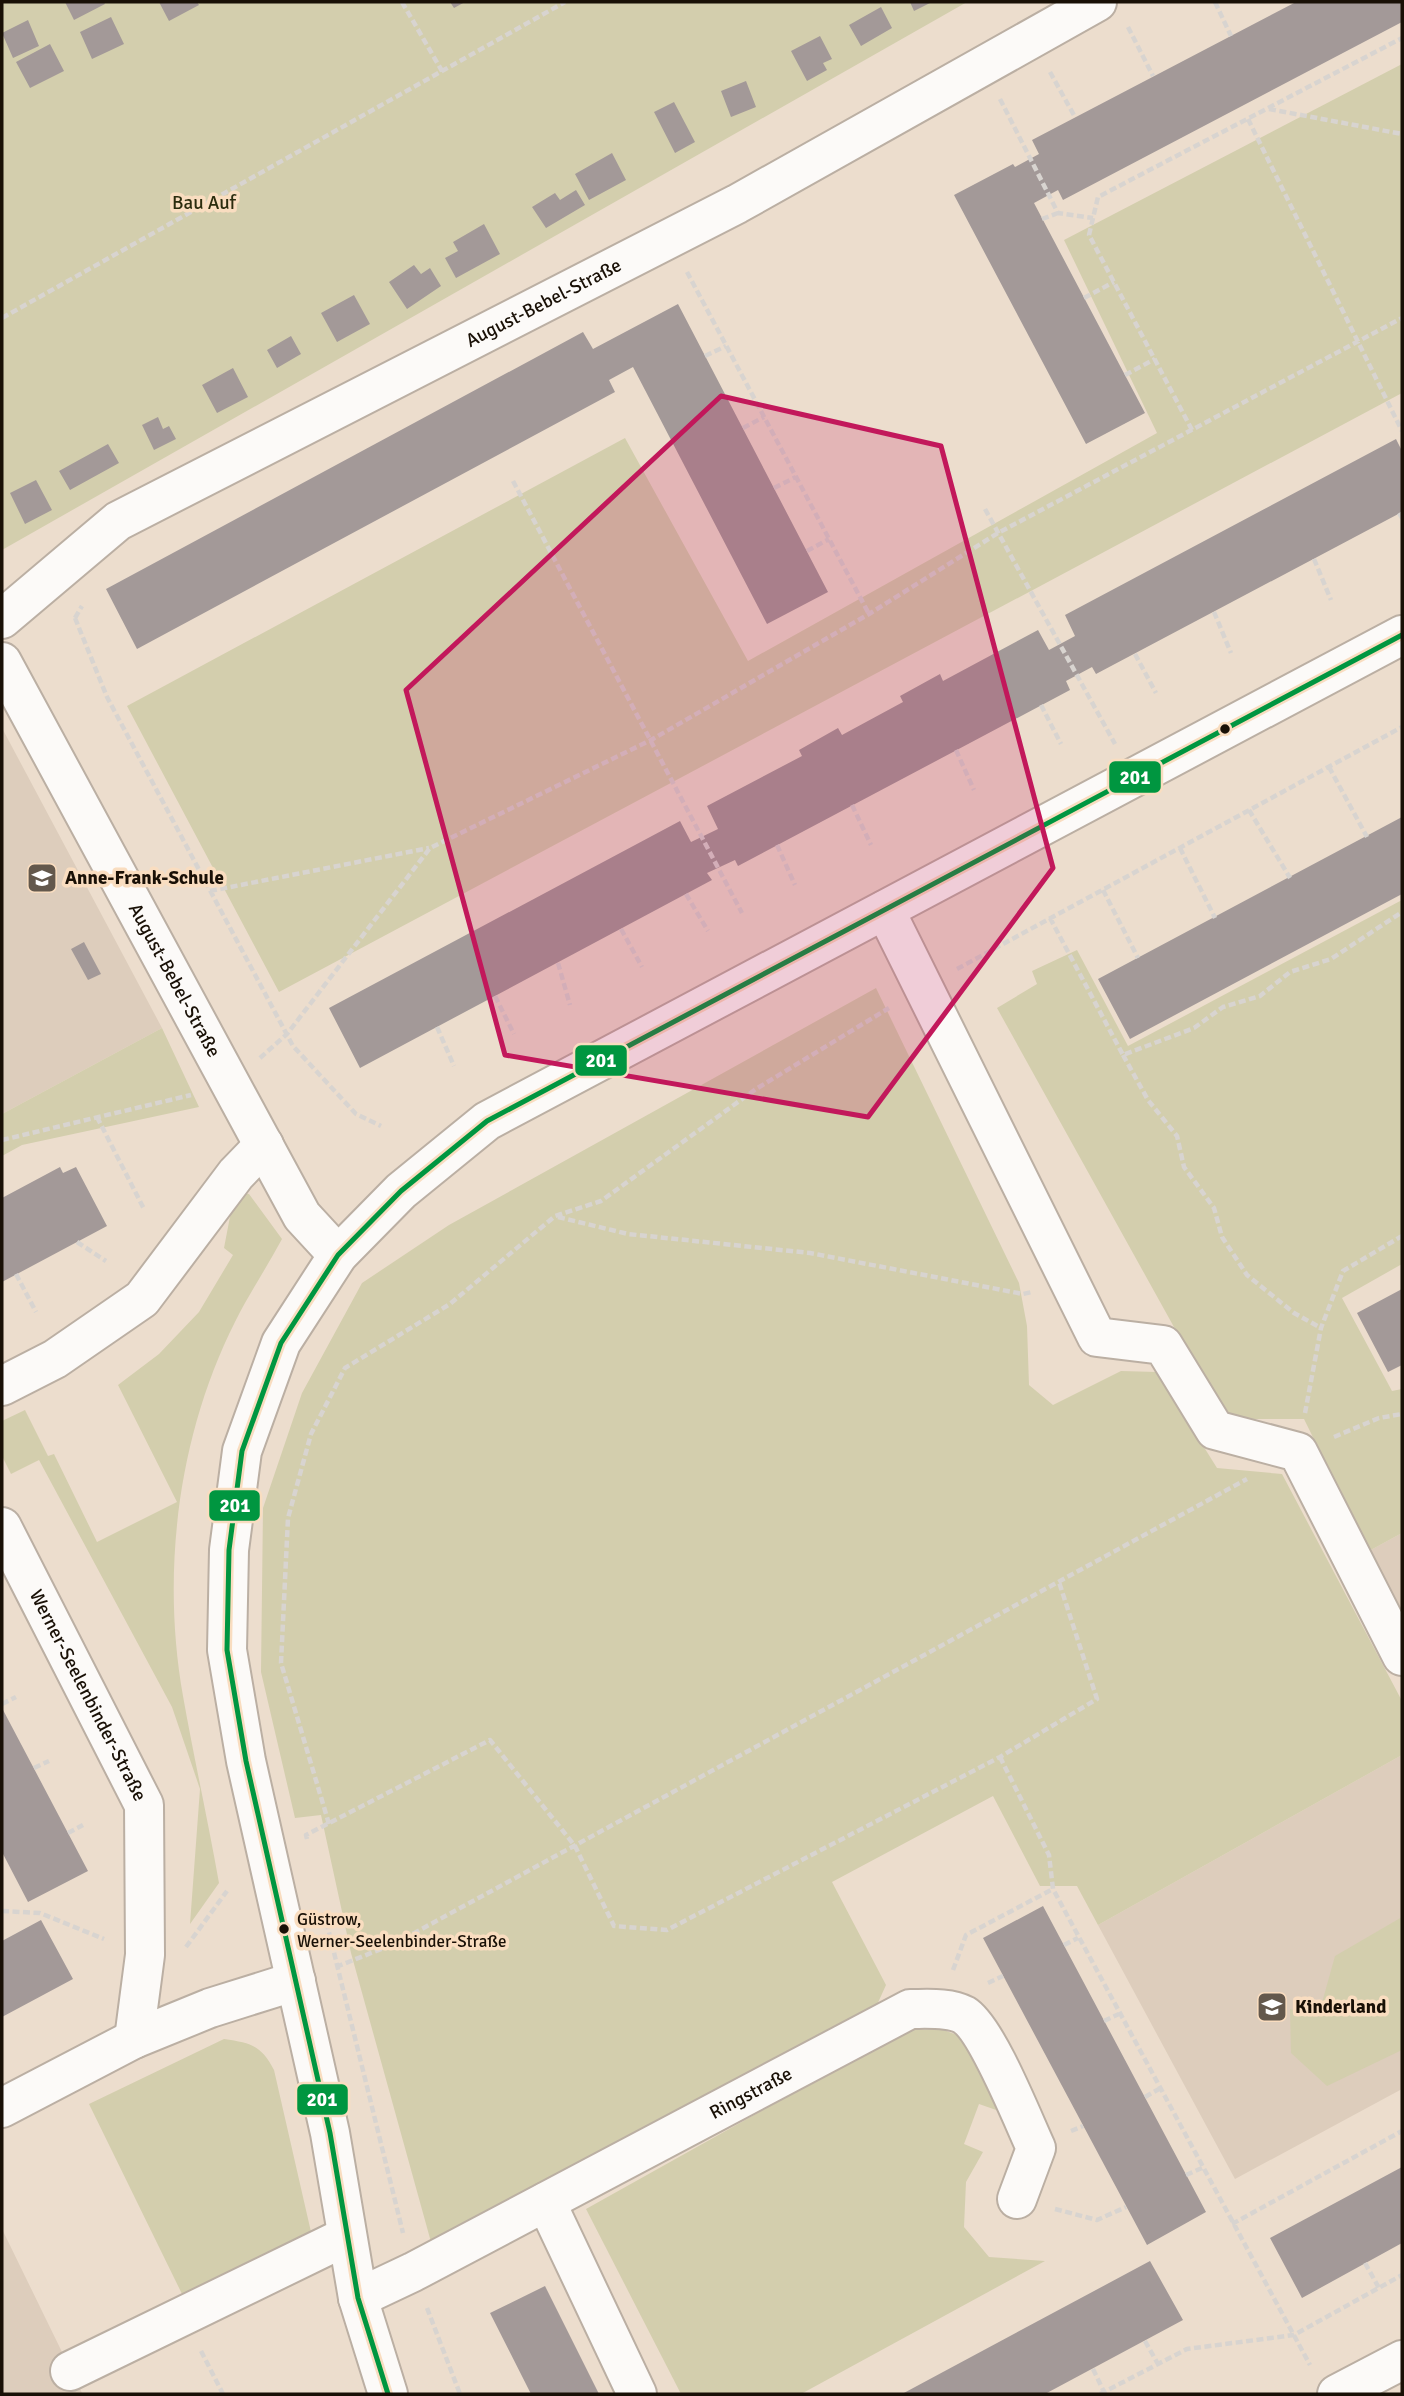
<svg xmlns="http://www.w3.org/2000/svg" width="1404" height="2396" font-family="Signika,sans-serif">
<style>
.education{fill:#ddcdbc}
.green{fill:#d3cead}
.building{fill:#a39998}
.lines{fill:none;stroke-linecap:round;stroke-linejoin:round}
.minor-casing{stroke:#bbafa3;stroke-width:42}
.path{stroke:#d8d4d0;stroke-width:4.5;stroke-dasharray:7 3.5;stroke-linecap:butt}
.minor{stroke:#fcfaf8;stroke-width:38}
.bus-1-casing{stroke:#f9ddc0;stroke-width:10}
.bus-1{stroke:#009640;stroke-width:5}
.marked{fill:#c2185b;fill-opacity:0.2;stroke:#c2185b;stroke-width:5;stroke-linejoin:round}
.bus-dot{fill:#191006;stroke:#f9ddc0;stroke-width:2.5}
.labels{text-anchor:middle;dominant-baseline:central;stroke-width:7;stroke-linejoin:round;paint-order:stroke}
.bus-label{font-size:17px;fill:#191006;stroke:#f9ddc0;text-anchor:start}
.park-label{font-size:19px;fill:#2b2c0e;stroke:#f9ddc0}
.street-label{font-size:19px;fill:#191006;stroke:#f9ddc0}
.poi-label{font-size:19px;font-weight:bold;fill:#191006;stroke:#f9ddc0;text-anchor:start}
.line-badge{stroke:#f9ddc0;stroke-width:2.5}
.badge-label{font-size:19px;text-anchor:middle;font-weight:bold;fill:#fff}
</style>
<rect width="100%" height="100%" fill="#ecddcd"/>
<path class="education" d="M2,728L162,1028L2,1114Z
M1402,1533V1614L1369,1551Z
M1402,1755V2089L1235,2179L1098,1925Z
M2,2229L82,2393L80,2394H2Z"/>
<path class="green" d="M2,2H967L2,550Z
M1402,64V393L279,992L127,706L625,438L748,661L1157,433L1064,240Z
M1402,900V1264L1342,1298L1392,1391L1402,1389V1533L1369,1551L1304,1419H1225L997,1008L1037,984L1032,971L1077,950L1128,1046Z
M876,988L1019,1283L1027,1326L1029,1385L1053,1405L1121,1371L1157,1372L1217,1468L1282,1474L1402,1701V1755L1098,1925L1077,1886H1040L993,1796L832,1882L886,1985L876,2007L431,2242L351,1953L321,1815L295,1818L261,1672L263,1508L302,1393L362,1283L449,1225Z
M162,1028L199,1107L22,1145L2,1156V1114Z
M242,1193L249,1194L282,1239C267,1267 249,1294 235,1322C178,1435 161,1572 183,1696C194,1758 208,1821 219,1883L190,1924L200,1789L172,1707L39,1460L11,1474L2,1456V1421L25,1410L48,1456L54,1454L97,1542L177,1502L118,1385L159,1354L199,1312L233,1255L224,1248L233,1201Z
M1402,1917V2050L1327,2086L1291,2053L1290,2009L1318,2017L1335,1956Z
M941,2029L965,2038L999,2111L979,2104L964,2144L983,2152L966,2182L964,2227L989,2257L1045,2261L801,2394H681L586,2209L906,2030Z
M224,2039C251,2043 261,2045 274,2070L311,2232L182,2294L89,2104Z"/>
<path class="building" d="M65,2H104L105,4L74,20Z
M159,2H197L199,5L169,21Z
M450,2H465L454,8Z
M910,2H932L914,11Z
M1296,2H1402V22L1063,200L1058,190L1034,203L1145,413L1086,444L954,195L1013,164L1015,167L1039,154L1032,140Z
M881,7L892,28L861,46L849,25Z
M111,17L124,44L92,59L80,32Z
M28,20L39,46L13,58L2,33Z
M820,36L832,59L823,63L827,70L807,81L791,51Z
M50,44L64,71L30,88L16,62Z
M746,81L756,107L731,117L721,91Z
M674,102L695,142L675,153L654,112Z
M612,153L626,180L589,200L575,174Z
M576,190L585,205L546,228L532,207L555,193L560,200Z
M484,224L500,254L456,278L445,258L458,251L453,242Z
M414,265L421,274L430,268L441,286L407,309L389,282Z
M354,295L370,324L337,342L321,313Z
M678,304L828,592L767,624L633,367L609,380L615,392L137,649L106,589L583,332L593,349Z
M291,336L301,354L277,368L267,350Z
M233,368L248,397L217,413L202,385Z
M158,417L163,429L169,426L176,439L154,450L142,425Z
M1396,439L1402,451V512L1096,674L1092,667L1066,681L1070,690L738,866L735,860L707,873L712,880L360,1068L329,1008L680,821L691,842L718,829L707,806L802,756L799,750L838,728L842,735L903,702L900,696L940,674L943,681L1038,630L1049,650L1075,636L1065,615Z
M108,444L119,463L70,490L59,471Z
M36,480L52,510L25,524L10,493Z
M1402,817V894L1130,1039L1098,979Z
M84,942L101,974L88,980L71,949Z
M60,1167L63,1173L76,1167L107,1226L2,1282V1198Z
M1402,1289V1365L1388,1372L1357,1313Z
M2,1708L88,1871L28,1902L2,1852Z
M1043,1906L1206,2212L1147,2245L983,1938Z
M41,1920L73,1979L2,2017V1941Z
M1402,2167V2243L1302,2298L1270,2238Z
M1150,2261L1183,2320L1045,2394H902Z
M545,2286L599,2394H531L490,2313Z"/>
<g class="lines">
<g class="minor-casing">
<g id="minor">
<path id="s1" d="M2,619L118,521L737,204L1097,2"/>
<path id="s2" d="M2,662L302,1216L338,1255"/>
<path d="M885,910L1097,1337L1163,1345L1215,1430L1298,1452L1402,1656"/>
<path d="M2,1386L55,1359L142,1299L236,1174L264,1145"/>
<path id="s3" d="M2,1527L144,1805L145,1955L134,2039"/>
<path d="M2,2108L134,2039L210,2008L296,1981"/>
<path d="M546,2202L637,2394"/>
<path id="s4" d="M358,2298L413,2272L910,2009C927,2009 949,2007 964,2015C987,2029 1023,2120 1036,2148L1017,2199"/>
<path d="M70,2371L345,2237"/>
<path d="M388,2394L358,2298L330,2133L246,1761L227,1650L229,1550L242,1451L281,1343L338,1255L401,1191L487,1121L1402,635"/>
<path d="M1337,2394L1402,2360"/>
</g>
</g>
<path class="path" d="M402,2L442,71
M1215,2L1231,36
M1128,27L1153,76
M1050,72L1075,117
M1000,99L1058,213L1093,218
M1269,109L1402,134
M1248,119L1402,431
M1042,219L1058,213
M687,272L869,614
M1084,298L1114,282
M2,318L565,2
M705,356L726,346
M1125,375L1155,359
M743,428L764,417
M1192,430L1089,235L1098,197L1402,38
M513,481L742,913
M774,488L796,477
M985,509L1115,744
M1399,513L1402,518
M807,551L829,539
M1314,559L1331,600
M1214,612L1231,653
M75,618L82,606
M75,618L107,697L293,1046L356,1114L381,1126
M1135,654L1156,693
M1041,705L1061,744
M956,750L974,790
M1329,767L1367,837
M852,805L871,845
M1249,810L1290,878
M777,845L795,885
M1180,848L1215,918
M1103,890L1138,958
M210,891L429,848
M686,894L708,931
M1050,918L1123,1055L1194,1028L1223,1007L1260,996L1290,972L1331,959L1402,912
M621,929L642,967
M558,963L570,1005
M957,969L1402,727
M495,996L514,1034
M437,1027L454,1066
M1123,1055L1148,1100L1177,1136L1184,1167L1214,1208L1222,1237L1247,1275L1294,1313L1321,1328
M260,1058L287,1034L430,848L651,740L869,614L998,533L1402,318
M97,1117L144,1209
M2,1140L191,1095
M558,1217L628,1234L810,1253L1023,1294L1032,1292
M77,1242L106,1261
M16,1274L36,1312
M1305,1413L1321,1328L1343,1271L1402,1236
M1334,1437L1379,1418L1402,1414
M2,1704L16,1697
M1000,1757L1049,1855L1053,1889L1310,2365
M34,1768L49,1761
M329,1824L281,1663L288,1518L311,1434L345,1368L450,1304L555,1216L601,1201L756,1089L889,1008
M68,1833L83,1825
M307,1839L306,1835L490,1740L575,1846L614,1926L667,1930L1000,1757L1097,1699L1059,1582
M2,1911L40,1913L104,1939
M324,1912L403,2233
M1064,1945L1078,1938
M186,1947L227,1891
M336,1967L396,1943L1247,1479
M953,1970L966,1935L1053,1889
M988,1983L1003,1976
M1104,2021L1119,2014
M1145,2097L1159,2089
M1071,2131L1083,2126
M1186,2175L1202,2168
M1055,2209L1097,2220L1126,2207
M1232,2224L1402,2131
M1365,2263L1379,2288
M427,2308L460,2394
M1145,2341L1158,2364
M201,2351L223,2394
M1093,2369L1104,2392
M1100,2394L1187,2349L1294,2335L1402,2275"/>
<use href="#minor" class="minor"/>
<g class="bus-1-casing">
<path id="bus-1" d="M388,2394L358,2298L330,2133L246,1761L227,1650L229,1550L242,1451L281,1343L338,1255L401,1191L487,1121L1402,635"/>
</g>
<use href="#bus-1" class="bus-1"/>
</g>
<path class="marked" d="M721,396L941,446L1053,868L868,1117L505,1055L406,690Z"/>
<defs>
<g id="school-square" transform="scale(1.575)"><rect x="-9" y="-9" width="18" height="18" rx="4" fill="#63584c" stroke="#f9ddc0"/><path d="M0-5L7-2L0 1L-7-2ZM-4 1L0 2.5L4 1V4Q0 6-4 4Z" fill="#fff"/></g>
</defs>
<g fill-rule="evenodd">
<use href="#school-square" x="42" y="878"/>
<use href="#school-square" x="1272" y="2007"/>
</g>
<g class="bus-dot">
<circle cx="1225" cy="729" r="6"/>
<circle cx="284" cy="1929" r="6"/>
</g>
<g class="labels">
<g class="bus-label">
<text x="297" y="1919">Güstrow,<tspan x="297" dy="22">Werner-Seelenbinder-Straße</tspan></text>
</g>
<g class="park-label">
<text x="204" y="203">Bau Auf</text>
</g>
<g class="street-label">
<text stroke="none"><textPath href="#s1" startOffset="630">August-Bebel-Straße</textPath></text>
<text stroke="none"><textPath href="#s2" startOffset="362">August-Bebel-Straße</textPath></text>
<text stroke="none"><textPath href="#s3" startOffset="189">Werner-Seelenbinder-Straße</textPath></text>
<text stroke="none"><textPath href="#s4" startOffset="443">Ringstraße</textPath></text>
</g>
<g class="poi-label">
<text x="65" y="878">Anne-Frank-Schule</text>
<text x="1295" y="2007">Kinderland</text>
</g>
</g>
<g class="line-badge">
<rect x="1108" y="760" width="54" height="34" rx="7" fill="#009640"/>
<rect x="574" y="1044" width="54" height="33" rx="7" fill="#009640"/>
<rect x="208" y="1489" width="53" height="33" rx="7" fill="#009640"/>
<rect x="296" y="2083" width="53" height="33" rx="7" fill="#009640"/>
</g>
<g class="badge-label">
<text x="1135" y="784">201</text>
<text x="601" y="1067">201</text>
<text x="235" y="1512">201</text>
<text x="322" y="2106">201</text>
</g>
<rect width="1404" height="2396" fill="none" stroke="#191006" stroke-width="7"/>
</svg>
